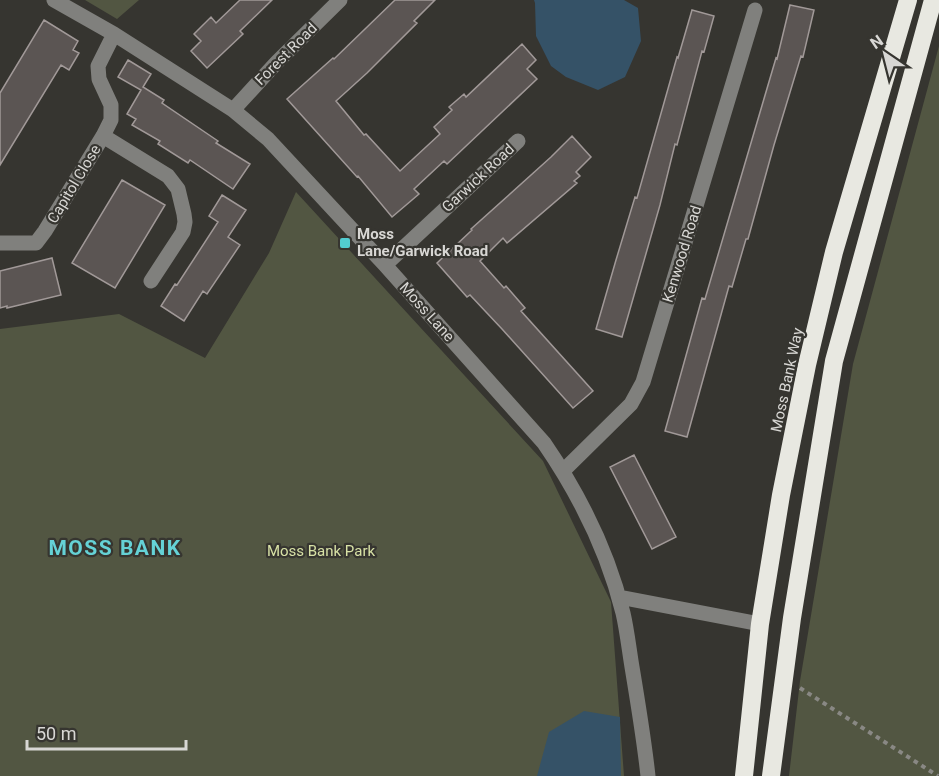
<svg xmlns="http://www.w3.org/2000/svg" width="939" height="776" font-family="Roboto,sans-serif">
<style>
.green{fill:#525642}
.water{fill:#355267}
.building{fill:#5b5553;stroke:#a19998;stroke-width:1.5}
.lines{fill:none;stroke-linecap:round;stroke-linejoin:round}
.path{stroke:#898884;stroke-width:4;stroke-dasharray:4.5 4.5;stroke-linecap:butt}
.minor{stroke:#80807d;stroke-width:15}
.highway{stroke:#e8e8e1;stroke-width:18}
.poi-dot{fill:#52ccd1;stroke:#363530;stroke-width:2}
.labels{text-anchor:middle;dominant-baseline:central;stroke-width:4.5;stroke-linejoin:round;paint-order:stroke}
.street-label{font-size:15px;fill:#d8d7d4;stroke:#363530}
.poi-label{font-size:15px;font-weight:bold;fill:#d8d7d4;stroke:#363530;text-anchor:start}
.park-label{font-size:15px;fill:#d7e1a5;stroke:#363530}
.district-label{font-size:21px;font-weight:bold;letter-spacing:1.5px;fill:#65d2d6;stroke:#363530}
</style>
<rect width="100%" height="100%" fill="#363530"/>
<path class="green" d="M85,0H139L117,19Z
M939,46V776H789L800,681L853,364Z
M296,192L543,461L611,602L624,776H0V329L119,314L205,358L269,253Z"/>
<path class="water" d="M534,0H624L638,8L641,41L625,77L598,90L566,77L551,66L536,36L535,3Z
M584,711L620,717L621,776H537L549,732Z"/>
<path class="building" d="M240,0H272L240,31L243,34L207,68L191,51L201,41L194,34L211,17L216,23Z
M395,0H435L414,21L417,23L367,73L336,101L364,135L366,134L400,171L440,134L434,127L452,110L449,107L464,94L466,97L522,44L536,60L527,69L537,79L447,164L444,161L414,189L419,194L392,217L358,176L357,177L287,99L333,58L334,59Z
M790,5L814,10L803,57L801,56L774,145L748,239H746L732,287L729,286L687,437L665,431L702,298L705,299L776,58L777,59Z
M692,10L714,16L704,52L702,51L677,145L675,144L660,205L622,337L596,329L616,260L635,197L637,198L677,57L678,58Z
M44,20L78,41L73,50L79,53L69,70L61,65L0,165V93Z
M128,60L151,74L143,87L164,100L162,103L218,141L216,143L250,164L233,189L190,160L188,163L158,144L160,141L132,125L136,119L127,114L141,90L118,77Z
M572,136L591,157L576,172L580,176L574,181L577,183L507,243L503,238L480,261L504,288L506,286L525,308L521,311L593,391L573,408L502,329L470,295L467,297L437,263L472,230L471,229L551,157Z
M122,180L165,205L115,288L72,263Z
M222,195L246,210L228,237L240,245L207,294L203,291L184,321L161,306L175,284L177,285L218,222L209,216Z
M52,258L61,295L7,308V306L0,308V271Z
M634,455L676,537L652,549L610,467Z"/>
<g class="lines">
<path class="path" d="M800,688L938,776"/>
<path class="minor" d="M54,0L114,34L233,110L268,139L385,265L544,443C579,494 608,552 623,613C627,630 629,649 632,667C638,703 644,739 648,776
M233,110L277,62L340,0
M103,136L168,176L178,189L184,214L185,222L183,232L151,281
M0,243H36L45,231L103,136L111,120V105L99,79L98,66L114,34
M385,265L518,141
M563,471L631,404L643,382L755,10
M619,597L760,624"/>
<path class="highway" d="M744,776L760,624L781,495L807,365L834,252L908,0
M771,776L792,618L834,361L933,0"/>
</g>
<rect class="poi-dot" x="339" y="237" width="12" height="12" rx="3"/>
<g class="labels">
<g class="street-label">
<text transform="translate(286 54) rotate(-45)">Forest Road</text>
<text transform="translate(478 178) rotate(-43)">Garwick Road</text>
<text transform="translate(74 184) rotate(-59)">Capitol Close</text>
<text transform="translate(682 254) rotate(-73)">Kenwood Road</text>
<text transform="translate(427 312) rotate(48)">Moss Lane</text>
<text transform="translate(787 380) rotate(-78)">Moss Bank Way</text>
</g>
<g class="poi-label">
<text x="357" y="234">Moss<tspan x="357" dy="17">Lane/Garwick Road</tspan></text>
</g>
<g class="park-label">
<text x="321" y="551">Moss Bank Park</text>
</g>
<g class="district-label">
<text x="115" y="548">MOSS BANK</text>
</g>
</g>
<g transform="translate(885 54) rotate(325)" stroke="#363530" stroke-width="4.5" paint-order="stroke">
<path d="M0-4.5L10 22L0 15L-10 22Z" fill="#d8d7d4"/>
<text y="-9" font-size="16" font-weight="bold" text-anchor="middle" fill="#d8d7d4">N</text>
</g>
<path d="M27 740v9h159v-9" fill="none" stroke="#d8d7d4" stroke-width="3"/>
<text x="36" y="740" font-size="18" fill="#d8d7d4" stroke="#363530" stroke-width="4.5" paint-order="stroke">50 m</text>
</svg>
